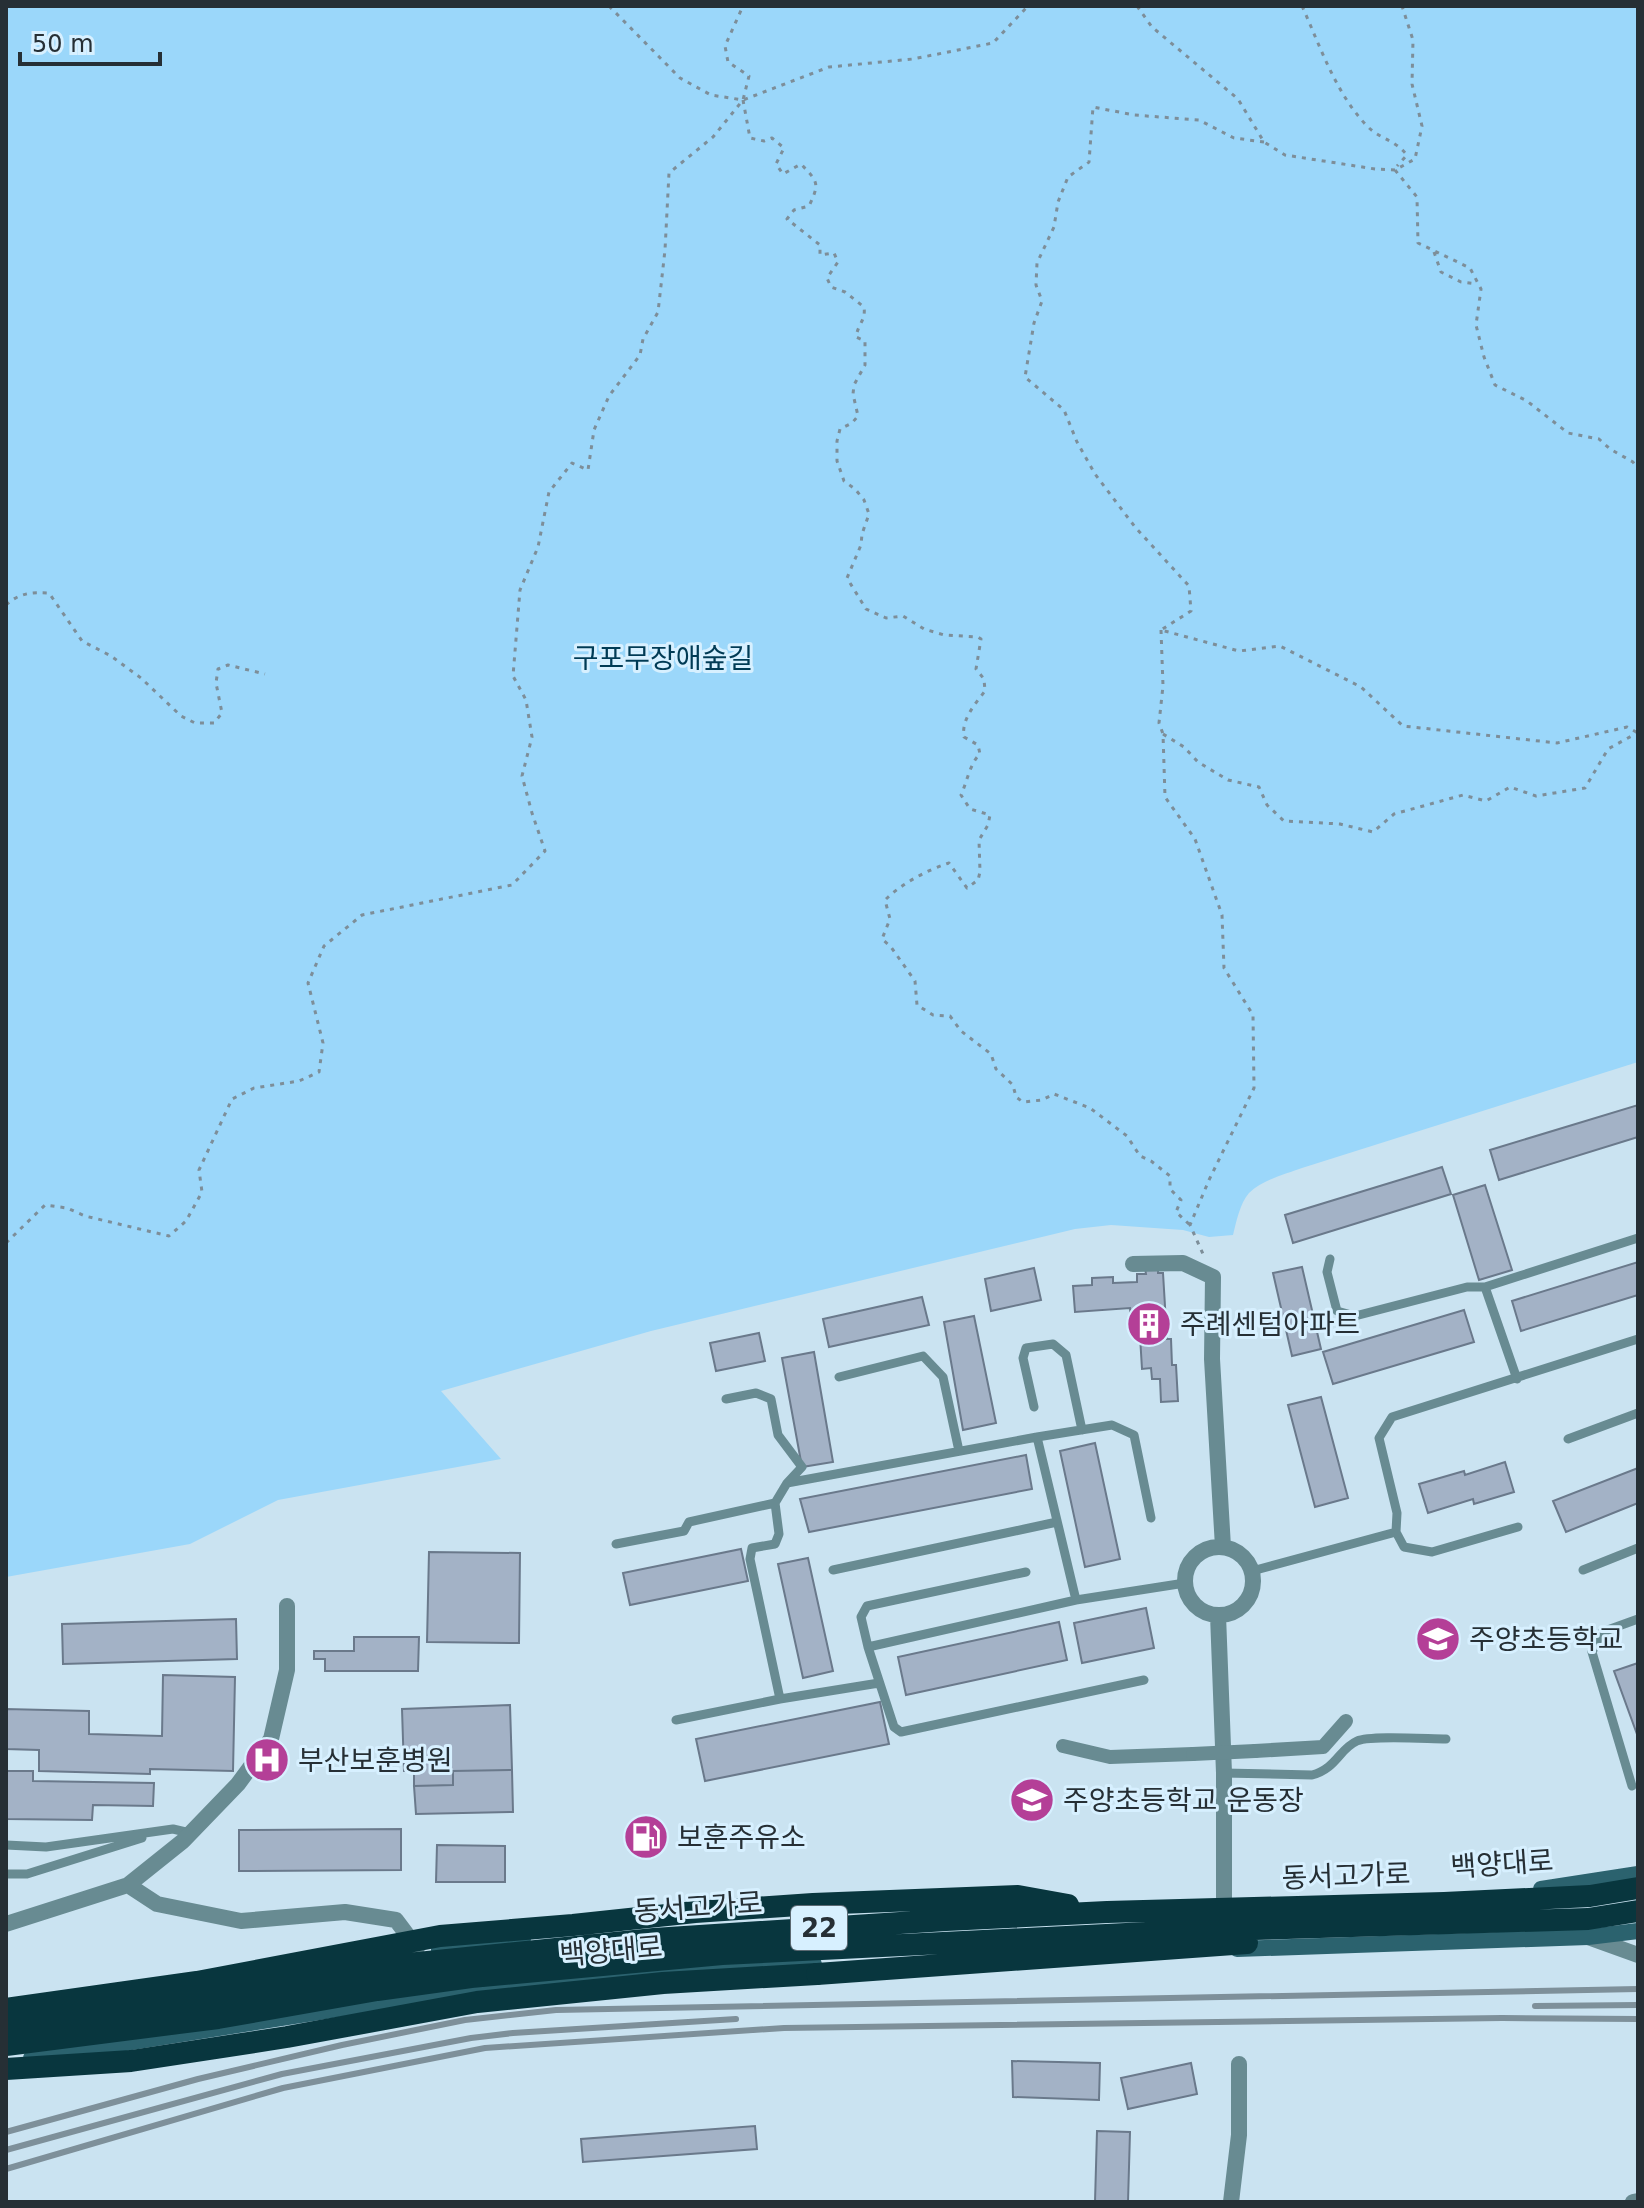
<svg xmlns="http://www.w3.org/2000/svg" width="1644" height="2208" font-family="'DejaVu Sans','Noto Sans KR',sans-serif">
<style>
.green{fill:#9bd7fa}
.building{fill:#a3b2c6;stroke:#6a798b;stroke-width:2}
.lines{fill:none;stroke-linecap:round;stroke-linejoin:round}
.path{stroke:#7d8e99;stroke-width:3;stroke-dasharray:4 6;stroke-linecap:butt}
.service{stroke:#688b92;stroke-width:9}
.pedestrian{stroke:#688b92;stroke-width:14}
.minor{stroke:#688b92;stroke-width:16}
.tertiary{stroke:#688b92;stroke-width:16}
.secondary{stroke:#2b626e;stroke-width:16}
.trunk{stroke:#08363e;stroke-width:22}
.rail{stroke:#7e909a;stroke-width:6}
.pedestrian-bridge{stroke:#688b92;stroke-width:14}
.trunk-bridge{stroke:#08363e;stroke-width:22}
.labels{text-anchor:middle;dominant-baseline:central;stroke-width:6;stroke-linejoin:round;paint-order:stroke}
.shield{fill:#d7f0ff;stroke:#5b6972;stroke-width:2}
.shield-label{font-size:26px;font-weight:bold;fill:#262f35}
.park-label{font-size:28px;fill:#003b55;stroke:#d7f0ff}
.poi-label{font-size:28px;fill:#262f35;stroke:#d7f0ff;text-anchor:start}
.street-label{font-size:28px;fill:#262f35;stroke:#d7f0ff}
</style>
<rect width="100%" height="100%" fill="#cae3f1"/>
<path class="green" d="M6,6H1638V1062L1302,1168C1286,1174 1262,1180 1249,1193C1240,1203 1236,1223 1233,1235L1209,1237L1183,1230L1111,1225L1075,1229L651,1331L441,1391L501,1459L278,1500L190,1544L6,1577Z"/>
<path class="building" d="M1638,1105V1137L1499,1180L1490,1150Z
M1442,1167L1451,1194L1293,1243L1285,1215Z
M1485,1185L1512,1270L1479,1280L1453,1195Z
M1638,1262V1295L1521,1331L1512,1301Z
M1302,1267L1321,1349L1292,1356L1273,1273Z
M1034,1268L1041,1300L991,1311L985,1279Z
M1145,1268H1158V1273H1163L1167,1339H1171L1172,1365H1176L1178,1401L1161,1402L1160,1379H1152L1151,1368L1142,1369L1140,1336L1132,1337L1130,1308L1075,1312L1073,1286L1092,1285V1278L1113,1277V1283L1137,1282V1274H1146Z
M922,1297L929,1325L829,1347L823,1319Z
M1464,1310L1474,1342L1333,1384L1323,1352Z
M974,1316L996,1423L963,1430L944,1322Z
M759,1333L765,1361L716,1371L710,1343Z
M814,1352L833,1462L802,1467L782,1358Z
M1321,1397L1348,1498L1315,1507L1288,1405Z
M1095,1443L1120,1559L1085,1567L1060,1451Z
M1026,1455L1032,1489L809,1532L800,1499Z
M1505,1462L1514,1492L1474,1504L1473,1499L1428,1513L1419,1484L1464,1471L1465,1475Z
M1638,1468V1503L1566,1532L1553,1501Z
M741,1549L748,1581L630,1605L623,1573Z
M429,1552L520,1553L519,1643L427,1642Z
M808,1558L833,1671L803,1678L778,1564Z
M1146,1608L1154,1648L1082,1663L1074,1623Z
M236,1619L237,1659L63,1664L62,1624Z
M1059,1622L1067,1660L906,1695L898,1657Z
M354,1637H419L418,1671H325V1659H314V1651H354Z
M1638,1663V1737L1614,1671Z
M163,1675L235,1677L233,1771L150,1769V1774L39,1771V1750L6,1749V1709L89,1711V1734L162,1736Z
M880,1702L889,1744L705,1781L696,1739Z
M510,1705L512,1770L453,1771V1785L414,1786V1770L404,1771L402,1709Z
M512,1770L513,1812L416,1814L414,1786L453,1785V1771Z
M6,1771H33V1781L154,1783L153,1806L93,1805L92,1820L6,1819Z
M401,1829V1870L239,1871V1830Z
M437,1845L505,1846V1882H436Z
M1012,2061L1100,2063L1099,2100L1013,2097Z
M1191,2063L1197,2094L1128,2109L1121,2078Z
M755,2126L757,2149L583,2162L581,2139Z
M1097,2131L1130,2132L1128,2202H1095Z"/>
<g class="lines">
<path class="path" d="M609,6L680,78L711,95L743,100L829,67L913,59L993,43L1028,6
M1137,6L1152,27L1238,99L1264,142L1285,155L1375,169L1395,170L1415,159L1422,126L1412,84L1413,40L1402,6
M1302,6C1321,48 1335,92 1367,126C1381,140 1394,139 1407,155L1397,166
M743,100L750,138L764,141L772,138L784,148L776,164L783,174L801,164C818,182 820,183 809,206L794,210L787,219L820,245V255L834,253L838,262L827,278L831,287L845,292L864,307C866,320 858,324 856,337L865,341V365L854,385L853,394L858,416L852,423L840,429L837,441V461L844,481L855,489L864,500L869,514L862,534L861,545L847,578L866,609L886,618L903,616L924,629L944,635L978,637L981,639L976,669L984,679L985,691C975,704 961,720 964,737L978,745L980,754C970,763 967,782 961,795L970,809L990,815L988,825L979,840L980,872L978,880L967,888L949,863C927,870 901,884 885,900L890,919L882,939L891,947L915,981L917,1005L933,1015L950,1016L961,1031L991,1054L996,1069L1013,1085L1016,1097L1023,1102L1042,1100L1054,1094L1090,1108L1127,1136L1140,1156L1151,1161L1170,1176V1189L1181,1200L1176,1212L1190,1225
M1264,142L1234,138L1199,120L1134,115L1093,107L1089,162L1068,177L1058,202L1054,227L1037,263L1036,285L1042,301L1034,323L1025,377L1064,410L1077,442L1095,474L1135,527L1189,586L1191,611L1161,630L1239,651L1280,646L1361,687L1403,726L1557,743L1627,727L1638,733
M1395,170L1417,197L1418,243L1470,268L1481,289L1476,325L1484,357L1495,385L1527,401L1568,433L1599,439L1610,449L1633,462L1638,470
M1434,252L1441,272L1461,282L1477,284
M6,605C19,593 31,592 49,593L82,641L111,656L141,678L181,716L195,723H214L222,713L216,683L218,669L228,665L265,674
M1161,630L1163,686L1159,723L1163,734L1165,797L1195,839L1222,915L1224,968L1253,1015L1254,1088L1209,1180L1190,1225L1203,1254
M1163,734L1184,747L1198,762L1228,780L1259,787L1267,805L1284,821L1340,824L1373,832L1394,814L1463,795L1486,801L1510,787L1536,796L1585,788L1608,749L1637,733
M6,1243L45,1205L67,1208L85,1216L169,1236L186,1221L202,1192L199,1170L232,1099L254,1088L299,1081L319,1072L323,1043L308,983L324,946L362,915L512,885L545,851L532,813L522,776L532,737L526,700L513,676L520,590L538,547L549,492L572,463L588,470L594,430L609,396L640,355L643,339L658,312L665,250L669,173L713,137L743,100L749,76L728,62L725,46L743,6"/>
<path class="service" d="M1330,1259L1327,1272L1337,1311L1355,1316L1467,1287H1485L1638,1238
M1485,1287L1517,1379
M839,1377L923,1356L943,1377L959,1451
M726,1399L756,1393L771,1399L778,1435L802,1467L788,1482
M1034,1407L1023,1358L1026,1348L1053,1344L1066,1355L1082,1430
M1568,1439L1638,1413
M775,1503L779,1534L775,1544L752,1548L750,1559L780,1699
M1396,1532L1404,1547L1432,1552L1518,1527
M616,1544L684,1531L689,1522L775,1503L787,1483L1037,1437
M833,1570L1057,1522
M1583,1570L1638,1548
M1252,1571L1396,1532L1397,1513L1379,1438L1392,1417L1638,1339
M1026,1572L867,1606L861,1617L868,1647L1076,1600L1185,1583
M1076,1600L1037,1437L1112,1425L1134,1435L1151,1518
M868,1647L894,1727L901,1732L1144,1680
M676,1720L780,1699L879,1683
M1224,1773L1312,1775C1337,1768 1339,1749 1357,1741C1371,1735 1428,1739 1446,1739
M1632,1786L1592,1652L1602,1632L1638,1619
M6,1845L46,1847L173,1829L190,1833
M6,1874H27L142,1838"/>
<path class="pedestrian" d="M1063,1746L1110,1757L1193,1754
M1255,1751L1323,1747L1346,1721"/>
<path class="minor" d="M1133,1264L1183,1263L1213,1277L1212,1359L1223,1547
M1185 1581a34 34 0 1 1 68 0a34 34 0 1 1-68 0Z
M1218,1615L1224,1773V1918
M128,1885L157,1904L241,1921L345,1912L396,1920L417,1948
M6,1924L128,1885L183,1841L238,1784L271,1739L287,1670V1606
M1588,1937L1638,1955
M1231,2202L1239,2135V2064"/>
<path class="tertiary" d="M1633,2202L1638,2201"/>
<path class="secondary" d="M1541,1889L1638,1874
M1237,1949L1588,1937L1638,1931
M439,1950L523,1939
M31,2058L451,1991L656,1973L814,1964"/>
<path class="trunk" d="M6,2069L131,2061L287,2037L477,2002L663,1983L817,1974"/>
<path class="rail" d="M1535,2006L1638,2005
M6,2132L198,2079L342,2045L465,2020L556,2010L1638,1989
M6,2150L282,2074L471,2038L513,2033L736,2019
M6,2169L283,2088L485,2048L784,2028L1502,2018L1638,2019"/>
<path class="pedestrian-bridge" d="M1193,1754L1255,1751"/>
<path class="trunk-bridge" d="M817,1974L1247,1943
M6,2009L197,1982L440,1936L573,1925L695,1912L813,1904L1018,1896L1068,1905
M6,2025H21L192,2001L408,1964L654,1939L946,1920L1107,1912L1444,1903L1590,1896L1638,1888
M6,2045L218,2018L377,1990L471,1977L722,1954L1186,1931L1588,1919L1638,1911"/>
</g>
<defs>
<g id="building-disc" transform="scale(2.3)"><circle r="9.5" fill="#b43f97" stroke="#d7f0ff"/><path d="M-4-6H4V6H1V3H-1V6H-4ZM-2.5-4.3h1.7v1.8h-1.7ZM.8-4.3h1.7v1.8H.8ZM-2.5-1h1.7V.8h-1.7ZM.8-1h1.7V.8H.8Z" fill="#fff"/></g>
<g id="school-disc" transform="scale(2.3)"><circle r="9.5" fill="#b43f97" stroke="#d7f0ff"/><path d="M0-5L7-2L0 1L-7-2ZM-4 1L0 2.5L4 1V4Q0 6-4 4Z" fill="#fff"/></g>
<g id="hospital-disc" transform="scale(2.3)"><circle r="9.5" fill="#b43f97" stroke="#d7f0ff"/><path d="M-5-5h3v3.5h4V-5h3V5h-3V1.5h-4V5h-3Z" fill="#fff"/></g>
<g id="fuel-disc" transform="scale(2.3)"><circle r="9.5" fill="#b43f97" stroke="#d7f0ff"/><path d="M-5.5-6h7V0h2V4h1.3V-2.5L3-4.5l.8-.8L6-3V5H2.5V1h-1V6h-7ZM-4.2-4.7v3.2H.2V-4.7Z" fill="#fff"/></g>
</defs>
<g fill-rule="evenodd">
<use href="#building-disc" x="1149" y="1324"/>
<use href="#school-disc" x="1438" y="1639"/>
<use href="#hospital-disc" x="267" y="1760"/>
<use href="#school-disc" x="1032" y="1800"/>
<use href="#fuel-disc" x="646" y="1837"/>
</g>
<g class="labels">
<rect class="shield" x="791" y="1906" width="56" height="44" rx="6"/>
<g class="shield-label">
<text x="819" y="1928">22</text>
</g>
<g class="park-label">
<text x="663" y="658">구포무장애숲길</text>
</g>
<g class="poi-label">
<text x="1180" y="1324">주례센텀아파트</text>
<text x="1469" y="1639">주양초등학교</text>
<text x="298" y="1760">부산보훈병원</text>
<text x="1063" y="1800">주양초등학교 운동장</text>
<text x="677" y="1837">보훈주유소</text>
</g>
<g class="street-label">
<text transform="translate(1502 1864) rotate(-4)">백양대로</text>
<text transform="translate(1346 1876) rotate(-2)">동서고가로</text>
<text transform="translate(698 1907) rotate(-4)">동서고가로</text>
<text transform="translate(611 1951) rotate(-5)">백양대로</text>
</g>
</g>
<rect width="1644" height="2208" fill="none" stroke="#262f35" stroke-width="16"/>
<path d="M20 52v12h140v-12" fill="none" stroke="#262f35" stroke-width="4"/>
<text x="32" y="52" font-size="24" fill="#262f35" stroke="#d7f0ff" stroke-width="6" paint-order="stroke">50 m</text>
</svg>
